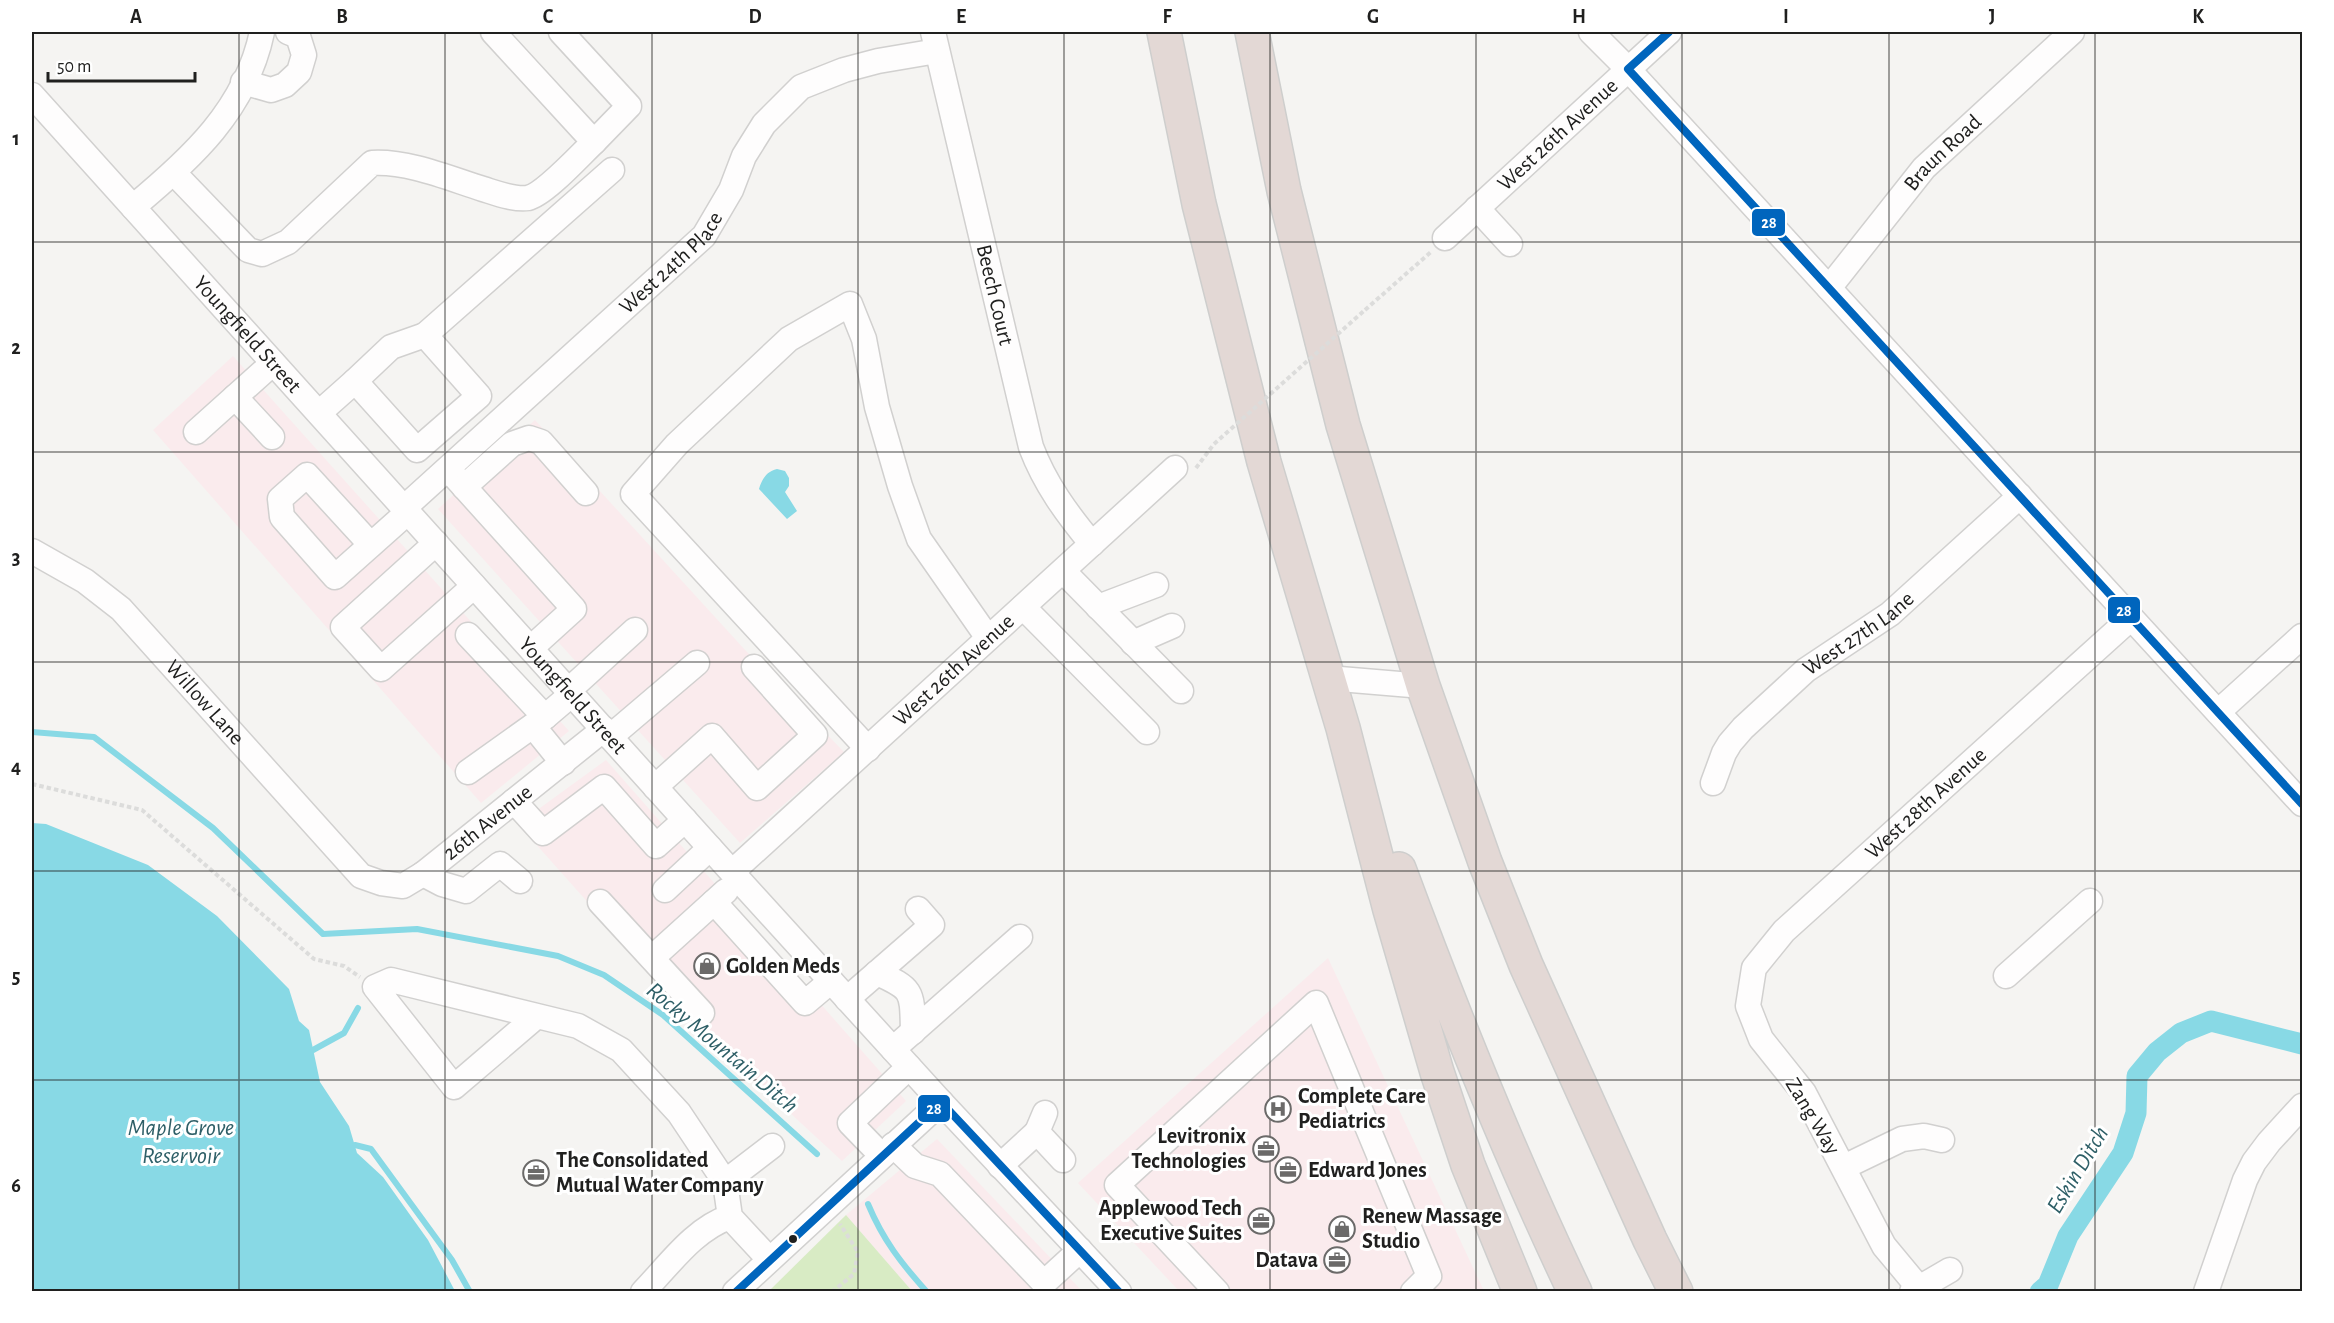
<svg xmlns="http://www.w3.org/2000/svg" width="2334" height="1323" font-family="'Alegreya Sans',sans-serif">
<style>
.commercial{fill:#faebed}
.green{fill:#d8ebc4}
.water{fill:#88d9e5}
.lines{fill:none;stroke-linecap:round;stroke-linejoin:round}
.stream{stroke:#88d9e5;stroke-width:6}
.canal{stroke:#88d9e5;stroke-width:21}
.minor-casing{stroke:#d1d0cf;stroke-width:27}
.highway-casing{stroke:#cececd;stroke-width:36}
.path{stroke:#dcdcdb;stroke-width:4;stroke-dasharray:4.5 3;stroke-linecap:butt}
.minor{stroke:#fefdfd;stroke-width:24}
.highway{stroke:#e3d8d5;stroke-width:33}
.path-bridge{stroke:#dcdcdb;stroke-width:4;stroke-dasharray:4.5 3;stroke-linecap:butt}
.bus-1-casing{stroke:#fff;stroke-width:12}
.bus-1{stroke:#0065bd;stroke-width:8}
.grid{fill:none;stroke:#20201f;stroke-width:1.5;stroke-opacity:0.55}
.bus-dot{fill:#20201f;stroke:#fff;stroke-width:2}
.labels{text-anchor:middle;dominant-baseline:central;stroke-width:6;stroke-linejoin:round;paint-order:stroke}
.street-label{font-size:22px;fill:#20201f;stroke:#fff}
.poi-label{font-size:22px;font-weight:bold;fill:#20201f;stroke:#fff;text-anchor:start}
.water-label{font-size:24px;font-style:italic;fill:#2e5f67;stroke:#fff}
.line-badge{stroke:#fff;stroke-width:2}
.badge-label{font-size:16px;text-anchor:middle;font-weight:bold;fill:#fff}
.neatline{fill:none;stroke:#20201f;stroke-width:2}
.grid-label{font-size:20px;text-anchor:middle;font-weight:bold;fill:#20201f}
</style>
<rect width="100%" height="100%" fill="#f5f4f2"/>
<path class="commercial" d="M233,356L569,731L481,803L153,430Z
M535,420L746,651L844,752L740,843L438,509Z
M606,760L906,1101L842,1161L706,1035L518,824Z
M1328,958L1484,1291H1179L1078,1183Z
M937,1139L1082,1291H912L846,1215Z"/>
<path class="green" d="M846,1215L912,1291H769Z"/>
<path class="water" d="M777,469L785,471L789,478V486L785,492L797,511L787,519L759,489C762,479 767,471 777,469Z
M32,823L46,824L148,865L217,916L289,989L299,1021L309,1030L320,1082L349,1126L357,1153L383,1177L428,1240L455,1291H32Z"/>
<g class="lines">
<path class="stream" d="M32,732L94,737L213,828L323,934L417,929L558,956L604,975L663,1015L817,1154
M313,1050L344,1033L358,1008
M355,1145L371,1149L452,1260L470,1292
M868,1204C883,1240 901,1263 927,1292"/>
<path class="canal" d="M2040,1292L2048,1285L2068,1236L2123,1153L2136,1113L2137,1076L2157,1052L2181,1033L2211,1021L2302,1044"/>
<g class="minor-casing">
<g id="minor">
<path d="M561,32L629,106L594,142"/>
<path id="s1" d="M933,32L1031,447C1045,484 1067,514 1092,544"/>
<path d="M1591,32L1628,69L2302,804"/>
<path d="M243,82L271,90L285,85L299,72L304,55L298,36L288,32"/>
<path id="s2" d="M32,95L739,880L941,1102L1119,1292"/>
<path d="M174,173L248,250L262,254L288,242L372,163C409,161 448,178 483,189C496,193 514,200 528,198C545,194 580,155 594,142L493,32"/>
<path d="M133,207C191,159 246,109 262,32"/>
<path d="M1477,208L1510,244"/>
<path id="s3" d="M1445,238L1669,32"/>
<path id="s4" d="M1829,288L1924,168L2072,32"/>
<path d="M355,381L391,347L425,335"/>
<path d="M235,397L272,437"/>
<path d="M319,413L355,381L417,450L479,396L425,335L612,170"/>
<path d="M196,432L273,363"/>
<path d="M448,469L574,609L531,648"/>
<path d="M464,487L512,444L529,438L541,442L586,493"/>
<path id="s5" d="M404,508L704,236L731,190L744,156L764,124L801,87L844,70L878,61L937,51"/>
<path d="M436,543L343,627L381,669L474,586"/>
<path d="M371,545L307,475L280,499L282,517L335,577L408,512"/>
<path id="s6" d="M32,551L85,581L121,609L361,876L381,883L403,886L423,874L604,729"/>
<path d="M1063,571L1181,691"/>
<path d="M1023,607L1147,732"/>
<path d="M1098,607L1156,585"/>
<path d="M468,635L545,717L572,694"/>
<path d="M1133,643L1172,626"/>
<path d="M1328,678L1423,686"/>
<path d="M569,690L635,630"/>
<path d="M2218,712L2302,636"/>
<path d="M533,726L563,763"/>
<path d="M610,737L697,663"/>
<path d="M868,749L633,494L677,444L789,339L850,304L864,339L877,407L900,486L919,539L988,638"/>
<path d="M468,772L545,717"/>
<path id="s7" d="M1713,783L1724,753L1730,743L1743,728L1806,670L1890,614L2020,496"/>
<path d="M655,787L712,736L757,788L815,735L754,667"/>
<path d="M514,801L543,833L604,787L656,846L685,820"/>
<path id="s8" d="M732,872L1175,468"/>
<path d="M423,874L442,884L466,891L500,864L520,881"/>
<path d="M665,890L710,848"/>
<path d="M600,902L702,1013"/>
<path d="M714,902L805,1003L831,981"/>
<path d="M652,958L726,891"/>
<path d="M877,973C914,989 912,992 913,1032"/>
<path d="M2006,976L2090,901"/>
<path d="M847,999L932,925L918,909"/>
<path d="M537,1016L454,1087L375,987L391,980L578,1026L621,1050L679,1113L725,1182L730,1217L769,1259"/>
<path d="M893,1049L1020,937"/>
<path d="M1045,1113L1037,1132L1063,1160"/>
<path d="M893,1145L915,1166L940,1174L1044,1283L1080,1250"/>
<path d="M882,1156L850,1123L909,1067"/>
<path d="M1000,1166L1037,1132"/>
<path d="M1844,1167L1902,1139L1924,1136L1942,1140"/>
<path d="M725,1182L772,1146"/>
<path id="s9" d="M1919,1288L1884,1246L1804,1093L1761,1039L1748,1006L1754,968L1784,931L2131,618"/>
<path d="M643,1292C669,1265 695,1228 730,1217"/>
<path d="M735,1292L941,1102"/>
<path d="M1217,1292L1117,1185L1316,1003L1429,1276L1413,1292"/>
<path d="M1912,1292L1950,1270"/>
<path d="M2206,1292L2245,1180L2254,1162L2269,1142L2302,1106"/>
</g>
</g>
<g class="highway-casing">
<path id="highway" d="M1164,32L1199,204L1264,462L1343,728L1390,910L1437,1072L1468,1165L1520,1292
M1252,32L1284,191L1343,425L1423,686L1485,862L1526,965L1650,1240L1676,1292
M1399,869C1452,1012 1509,1154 1575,1292"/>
</g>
<path class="path" d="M1365,310L1432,251
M1196,468L1214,444
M32,784L142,810L314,959L344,966L360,977
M832,1292L854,1274L858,1252L840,1224"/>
<use href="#minor" class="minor"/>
<use href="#highway" class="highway"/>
<path class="path-bridge" d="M1214,444L1365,310"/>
<g class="bus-1-casing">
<path id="bus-1" d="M1669,32L1628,69L2302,804
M736,1292L941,1102L1119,1292"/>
</g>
<use href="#bus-1" class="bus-1"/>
</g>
<path class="grid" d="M239,32V1292M445,32V1292M652,32V1292M858,32V1292M1064,32V1292M1270,32V1292M1476,32V1292M1682,32V1292M1889,32V1292M2095,32V1292M32,242H2302M32,452H2302M32,662H2302M32,871H2302M32,1080H2302"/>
<defs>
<g id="shop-ring" transform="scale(1.35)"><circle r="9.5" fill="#fff" stroke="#6b6a69" stroke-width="1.5"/><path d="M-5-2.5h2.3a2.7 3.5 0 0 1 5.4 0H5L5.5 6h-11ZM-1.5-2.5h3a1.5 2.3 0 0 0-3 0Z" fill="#6b6a69"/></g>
<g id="hospital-ring" transform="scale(1.35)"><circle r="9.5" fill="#fff" stroke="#6b6a69" stroke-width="1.5"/><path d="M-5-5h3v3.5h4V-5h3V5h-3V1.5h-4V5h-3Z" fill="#6b6a69"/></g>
<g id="office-ring" transform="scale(1.35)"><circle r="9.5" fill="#fff" stroke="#6b6a69" stroke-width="1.5"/><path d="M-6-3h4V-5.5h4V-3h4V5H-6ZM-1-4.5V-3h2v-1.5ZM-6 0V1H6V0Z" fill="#6b6a69"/></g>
</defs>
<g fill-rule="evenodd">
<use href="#shop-ring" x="707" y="966"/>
<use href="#hospital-ring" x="1278" y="1109"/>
<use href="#office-ring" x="1266" y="1149"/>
<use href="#office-ring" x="1288" y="1170"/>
<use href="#office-ring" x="536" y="1173"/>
<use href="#office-ring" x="1261" y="1221"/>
<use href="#shop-ring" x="1342" y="1229"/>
<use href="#office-ring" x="1337" y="1260"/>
</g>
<circle class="bus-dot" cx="793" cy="1239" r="5"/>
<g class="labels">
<g class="street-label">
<text stroke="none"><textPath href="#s3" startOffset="153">West 26th Avenue</textPath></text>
<text stroke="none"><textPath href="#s4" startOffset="177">Braun Road</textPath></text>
<text stroke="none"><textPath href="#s5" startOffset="363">West 24th Place</textPath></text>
<text stroke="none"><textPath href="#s1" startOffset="270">Beech Court</textPath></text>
<text stroke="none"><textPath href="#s2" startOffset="322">Youngfield Street</textPath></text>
<text stroke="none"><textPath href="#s7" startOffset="213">West 27th Lane</textPath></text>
<text stroke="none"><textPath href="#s8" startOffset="300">West 26th Avenue</textPath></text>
<text stroke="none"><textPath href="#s2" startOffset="808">Youngfield Street</textPath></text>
<text stroke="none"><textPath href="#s6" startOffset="232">Willow Lane</textPath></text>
<text stroke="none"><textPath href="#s9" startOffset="609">West 28th Avenue</textPath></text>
<text stroke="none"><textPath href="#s6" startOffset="615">26th Avenue</textPath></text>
<text transform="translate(1813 1116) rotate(59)">Zang Way</text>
</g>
<g class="poi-label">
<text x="726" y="966">Golden Meds</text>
<text x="1298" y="1096">Complete Care<tspan x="1298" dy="25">Pediatrics</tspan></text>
<text x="1246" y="1136" text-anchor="end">Levitronix<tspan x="1246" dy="25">Technologies</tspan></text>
<text x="556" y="1160">The Consolidated<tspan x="556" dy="25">Mutual Water Company</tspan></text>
<text x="1308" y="1170">Edward Jones</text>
<text x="1242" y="1208" text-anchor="end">Applewood Tech<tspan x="1242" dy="25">Executive Suites</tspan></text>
<text x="1362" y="1216">Renew Massage<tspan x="1362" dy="25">Studio</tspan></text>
<text x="1318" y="1260" text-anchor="end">Datava</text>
</g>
<g class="water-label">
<text transform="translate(722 1048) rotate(40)">Rocky Mountain Ditch</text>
<text x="181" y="1128">Maple Grove<tspan x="181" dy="28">Reservoir</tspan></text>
<text transform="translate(2078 1170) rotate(-59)">Eskin Ditch</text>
</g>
</g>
<g class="line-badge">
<rect x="1751" y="208" width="35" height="29" rx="6" fill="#0065bd"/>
<rect x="2107" y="596" width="34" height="28" rx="6" fill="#0065bd"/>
<rect x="917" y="1094" width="34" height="29" rx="6" fill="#0065bd"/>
</g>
<g class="badge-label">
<text x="1769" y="228">28</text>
<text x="2124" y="616">28</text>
<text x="934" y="1114">28</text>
</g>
<rect width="2334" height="1323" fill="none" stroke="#ffffff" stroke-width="66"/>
<path d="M48 72v9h147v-9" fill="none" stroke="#20201f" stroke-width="3"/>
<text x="57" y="72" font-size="18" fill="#20201f" stroke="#ffffff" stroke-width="4.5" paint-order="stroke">50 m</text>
<rect x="33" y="33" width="2268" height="1257" class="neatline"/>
<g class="grid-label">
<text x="136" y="23">A</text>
<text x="342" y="23">B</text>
<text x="548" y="23">C</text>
<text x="755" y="23">D</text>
<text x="961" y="23">E</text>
<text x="1167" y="23">F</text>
<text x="1373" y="23">G</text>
<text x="1579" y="23">H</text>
<text x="1786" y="23">I</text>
<text x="1992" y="23">J</text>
<text x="2198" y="23">K</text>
<text x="16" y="145">1</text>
<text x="16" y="354">2</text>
<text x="16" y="564">3</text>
<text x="16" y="773">4</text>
<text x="16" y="983">5</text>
<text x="16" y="1192">6</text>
</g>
</svg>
